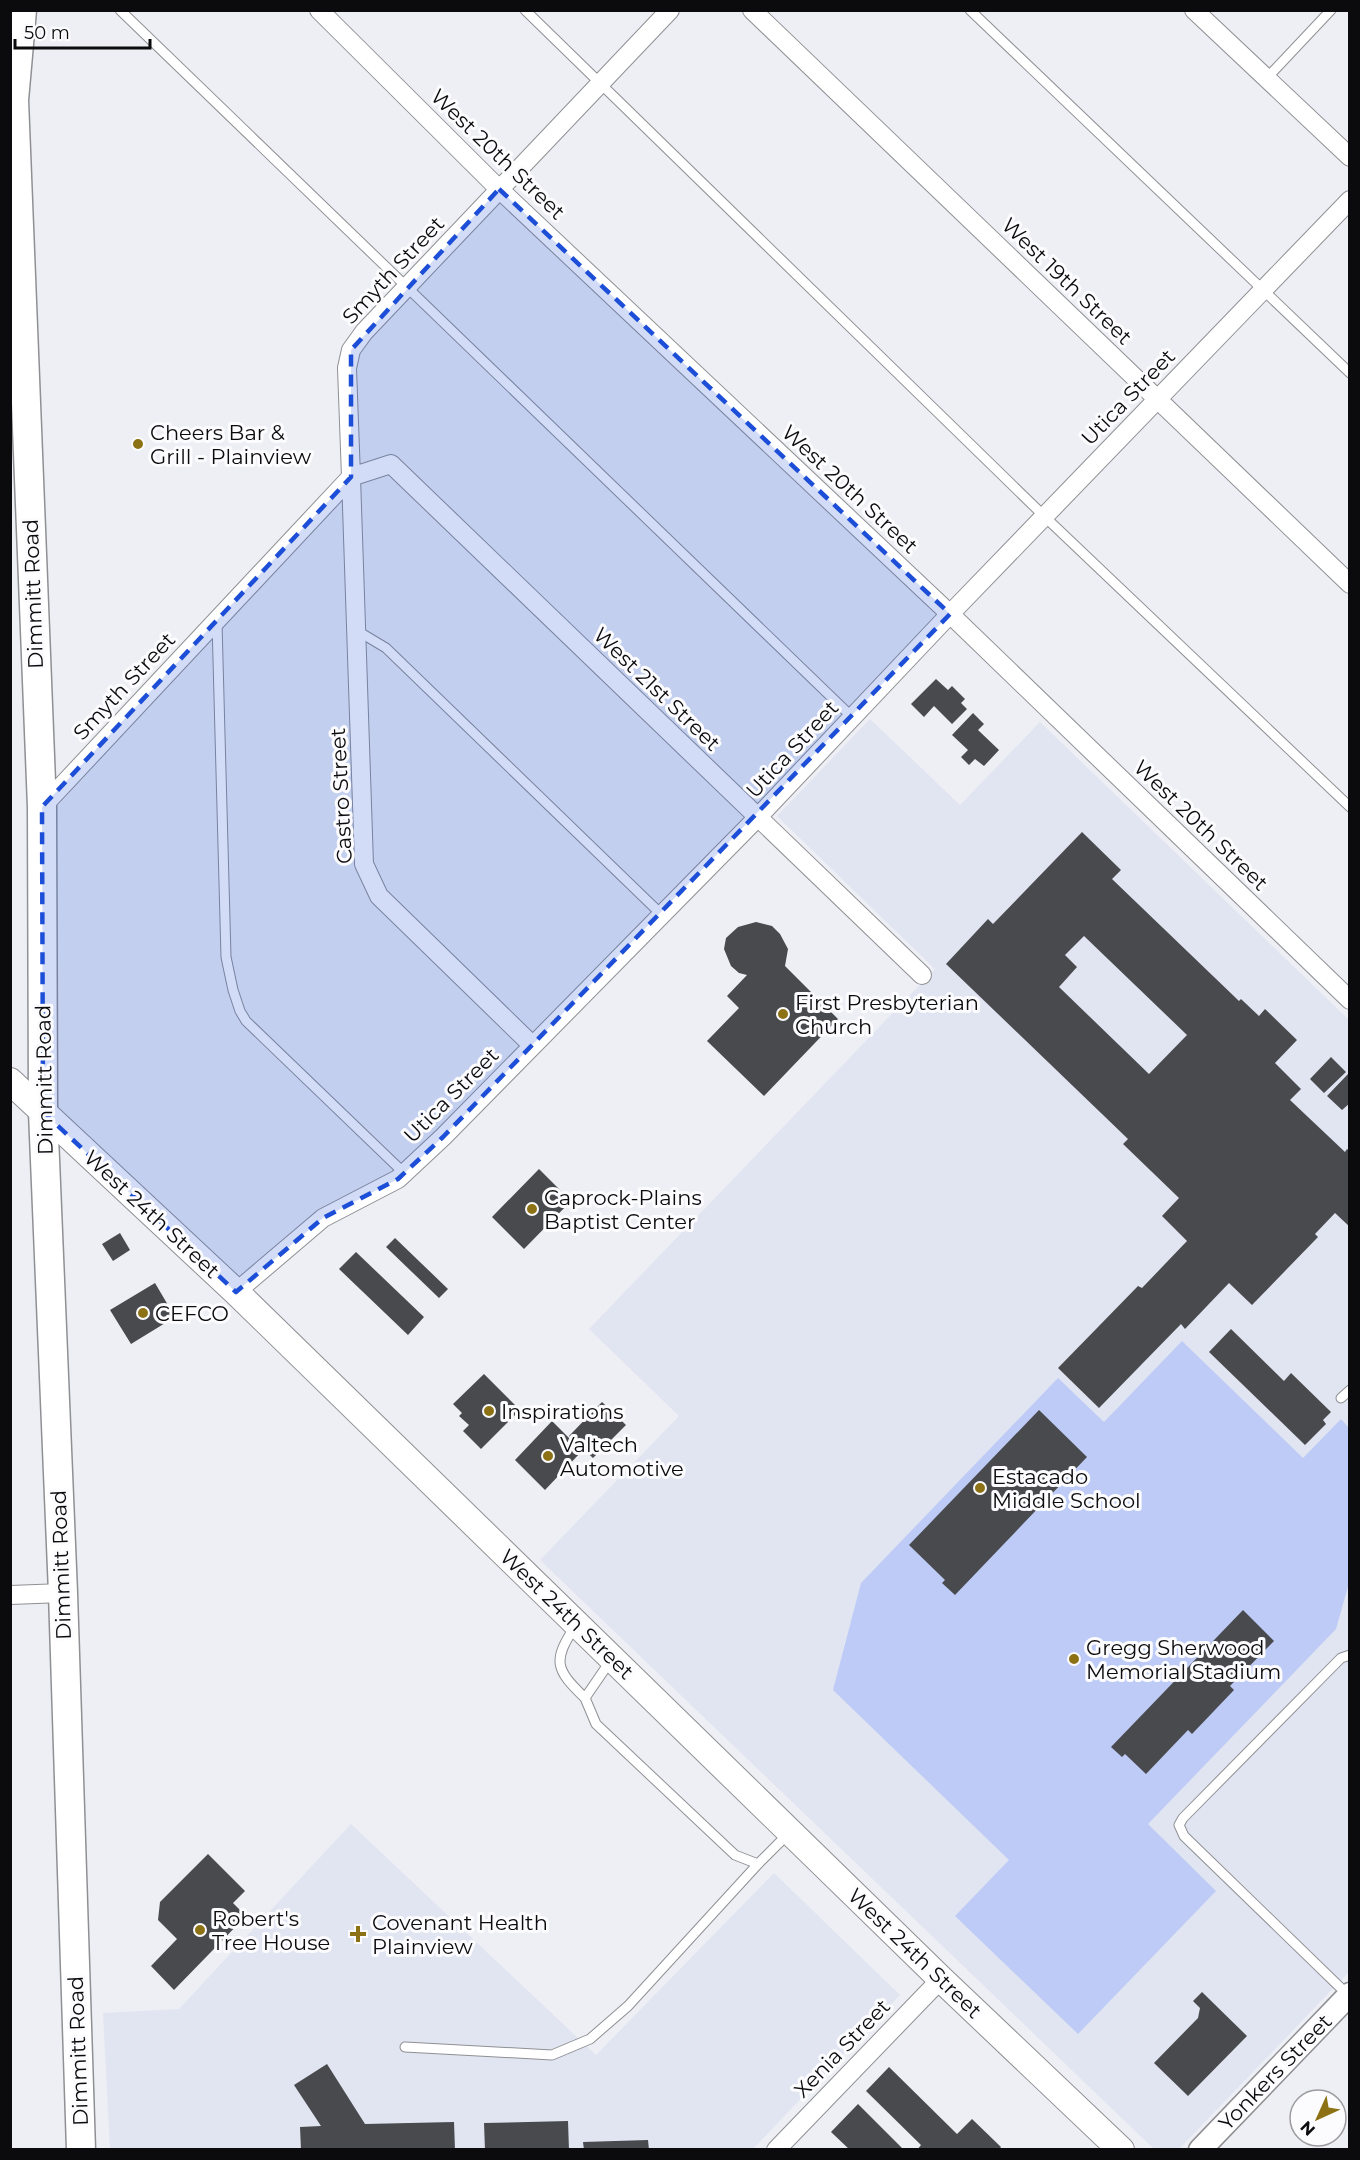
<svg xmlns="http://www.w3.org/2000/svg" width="1360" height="2160" font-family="Montserrat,sans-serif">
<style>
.built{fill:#e1e5f1}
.green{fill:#bdcbf6}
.building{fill:#494a4e;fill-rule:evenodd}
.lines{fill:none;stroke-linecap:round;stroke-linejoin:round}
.service-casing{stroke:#8f9094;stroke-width:11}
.minor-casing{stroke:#8f9094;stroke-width:20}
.tertiary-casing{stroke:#8f9094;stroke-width:25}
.secondary-casing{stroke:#8f9094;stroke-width:28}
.primary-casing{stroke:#8f9094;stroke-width:31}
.service{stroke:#fff;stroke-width:9}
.minor{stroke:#fff;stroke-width:18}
.tertiary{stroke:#fff;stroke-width:22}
.secondary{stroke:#fff;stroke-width:26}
.primary{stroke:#fff;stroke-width:28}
.marked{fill:#1d4ed8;fill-opacity:0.2;stroke:#1d4ed8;stroke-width:4.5;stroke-dasharray:12 8;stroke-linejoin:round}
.poi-dot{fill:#8d7215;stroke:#fcfcfe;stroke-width:2}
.labels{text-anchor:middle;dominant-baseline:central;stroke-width:6;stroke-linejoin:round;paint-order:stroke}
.street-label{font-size:21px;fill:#0b0b0d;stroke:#fcfcfe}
.poi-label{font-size:21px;fill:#0b0b0d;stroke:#fcfcfe;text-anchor:start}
</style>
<rect width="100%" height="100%" fill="#edeff4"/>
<path class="built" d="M870,719L960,805L1040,722L1349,1020V1972L1179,2149H1154L540,1560L679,1416L589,1329L935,969L777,816Z
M351,1824L596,2055L774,1873L900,1995L752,2150L110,2149L103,2013L179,2009Z"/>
<path class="green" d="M1182,1341L1303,1458L1341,1419L1349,1428V1583L1336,1629L1148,1824L1216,1891L1078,2034L955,1916L1009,1860L833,1690L861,1583L1058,1378L1104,1422Z"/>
<path class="building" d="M936,679L948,690L952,686L965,699L961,703L967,709L952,724L934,706L924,717L911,704Z
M973,713L984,724L978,730L999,750L984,766L975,759L969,765L961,757L968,750L952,735Z
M1082,832L1121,870L1112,879L1239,1001L1241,999L1259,1016L1265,1009L1297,1040L1275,1063L1301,1089L1290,1100L1345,1152L1347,1149L1350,1151V1227L1335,1213L1315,1234L1318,1237L1252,1305L1229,1283L1185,1329L1181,1324L1099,1408L1058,1368L1138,1286L1142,1288L1187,1241L1162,1216L1179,1198L1123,1144L1128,1139L946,964L988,919L993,924ZM1084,936L1187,1035L1149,1074L1059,987L1077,967L1065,955Z
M756,922L772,926L780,934L788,949L785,966L838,1019L764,1096L707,1041L739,1008L727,996L747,975L739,973L731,966L724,949L726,938L738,927Z
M1331,1057L1346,1072L1324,1093L1310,1079Z
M1348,1074L1350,1103L1342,1110L1327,1096Z
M539,1169L571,1201L524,1249L492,1217Z
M120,1233L130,1250L113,1261L102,1244Z
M395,1238L448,1289L439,1298L386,1247Z
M356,1252L424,1317L408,1335L339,1269Z
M155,1283L175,1317L131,1344L110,1310Z
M1231,1329L1284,1381L1291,1373L1331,1412L1323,1420L1326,1424L1305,1445L1209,1352Z
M484,1374L520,1410L481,1449L463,1431L469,1425L459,1416L462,1413L453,1404Z
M602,1402L626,1425L593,1458L569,1436Z
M1039,1410L1087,1457L955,1595L942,1583L945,1580L909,1545Z
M552,1421L582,1451L545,1490L515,1460Z
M1243,1610L1274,1641L1230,1686L1234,1690L1192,1734L1188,1730L1146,1774L1125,1754L1122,1757L1111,1747Z
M208,1854L245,1891L233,1903L246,1916L174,1990L151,1966L177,1939L158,1920L160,1902Z
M1202,1992L1247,2036L1188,2096L1154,2063L1198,2018L1200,2008L1193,2001Z
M327,2064L365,2124L454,2122L455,2150H301L300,2127L321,2126L294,2085Z
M889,2067L957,2134L972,2119L1001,2147L999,2150H917L921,2145L866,2091Z
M858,2104L904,2150H850L831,2132Z
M568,2121L569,2150H485L484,2123Z
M648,2140L649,2150H584L583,2142Z"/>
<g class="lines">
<g class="service-casing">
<path id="service" d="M120,10L852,717
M525,10L1044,516L1350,807
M970,10L1350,373
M1266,79L1331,10
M217,623L226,957L233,990L240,1011L246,1021L404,1173
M356,630L386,648L661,914
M1341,1398L1350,1390
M576,1625C552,1661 555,1669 585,1698
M611,1660L585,1698L596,1724L735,1855L758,1864L790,1832
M1348,1995L1184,1836L1179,1825L1183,1818L1341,1658L1350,1655
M405,2047L552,2055L590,2039L628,2006L758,1864"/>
</g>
<g class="minor-casing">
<path id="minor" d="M319,10L499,189L950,614L1350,1000
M752,10L1350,584
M1194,10L1350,157
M42,807L351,477L347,368L351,350L364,332L670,10
M532,1045L379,896L364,864L351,477L391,464L922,975
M236,1292L323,1218L398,1179L443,1137L758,817L950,614L1350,200
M10,1595L63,1593
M776,2150L941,1979"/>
</g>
<g class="tertiary-casing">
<path id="tertiary" d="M1200,2150L1350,1994"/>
</g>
<g class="secondary-casing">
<path id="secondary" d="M10,1081L236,1292L941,1979L1121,2150"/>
</g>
<g class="primary-casing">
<path id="primary" d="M22,10L14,100L42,807L43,1112L63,1593L81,2150"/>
</g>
<use href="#service" class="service"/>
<use href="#minor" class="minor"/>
<use href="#tertiary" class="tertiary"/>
<use href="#secondary" class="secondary"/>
<use href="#primary" class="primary"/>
</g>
<path class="marked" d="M499,189L950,614L443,1137L398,1179L323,1218L236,1292L43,1112L42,807L351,477V350Z"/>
<g class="poi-dot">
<circle cx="138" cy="444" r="6"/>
<circle cx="783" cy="1014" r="6"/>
<circle cx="532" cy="1209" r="6"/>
<circle cx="143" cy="1313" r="6"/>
<circle cx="489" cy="1411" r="6"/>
<circle cx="548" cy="1456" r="6"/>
<circle cx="980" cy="1488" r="6"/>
<circle cx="1074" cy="1659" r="6"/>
<circle cx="200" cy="1930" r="6"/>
<path d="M355 1925h6v6h6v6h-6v6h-6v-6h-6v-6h6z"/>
</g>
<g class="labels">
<g class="street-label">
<text transform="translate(498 154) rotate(44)">West 20th Street</text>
<text transform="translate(393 270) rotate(-47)">Smyth Street</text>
<text transform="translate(1067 281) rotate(44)">West 19th Street</text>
<text transform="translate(1128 397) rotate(-46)">Utica Street</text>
<text transform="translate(850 489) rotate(43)">West 20th Street</text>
<text transform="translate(33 594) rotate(-92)">Dimmitt Road</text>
<text transform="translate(124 686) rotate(-47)">Smyth Street</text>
<text transform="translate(657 689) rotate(44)">West 21st Street</text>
<text transform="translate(792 749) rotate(-47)">Utica Street</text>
<text transform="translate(341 796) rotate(-93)">Castro Street</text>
<text transform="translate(1201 825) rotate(44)">West 20th Street</text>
<text transform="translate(44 1080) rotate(-91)">Dimmitt Road</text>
<text transform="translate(451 1095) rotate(-45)">Utica Street</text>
<text transform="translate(152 1214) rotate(43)">West 24th Street</text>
<text transform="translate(61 1565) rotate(-92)">Dimmitt Road</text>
<text transform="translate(567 1614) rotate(44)">West 24th Street</text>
<text transform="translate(915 1953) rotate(44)">West 24th Street</text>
<text transform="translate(842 2048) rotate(-46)">Xenia Street</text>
<text transform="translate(78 2051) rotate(-92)">Dimmitt Road</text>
<text transform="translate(1275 2072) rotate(-46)">Yonkers Street</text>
</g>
<g class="poi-label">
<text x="150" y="432">Cheers Bar &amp;<tspan x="150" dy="24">Grill - Plainview</tspan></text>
<text x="795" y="1002">First Presbyterian<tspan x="795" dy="24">Church</tspan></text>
<text x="544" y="1197">Caprock-Plains<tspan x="544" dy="24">Baptist Center</tspan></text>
<text x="155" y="1313">CEFCO</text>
<text x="501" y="1411">Inspirations</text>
<text x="560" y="1444">Valtech<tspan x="560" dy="24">Automotive</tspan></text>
<text x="992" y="1476">Estacado<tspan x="992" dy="24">Middle School</tspan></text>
<text x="1086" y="1647">Gregg Sherwood<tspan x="1086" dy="24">Memorial Stadium</tspan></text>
<text x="212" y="1918">Robert's<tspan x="212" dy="24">Tree House</tspan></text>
<text x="372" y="1922">Covenant Health<tspan x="372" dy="24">Plainview</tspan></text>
</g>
</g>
<rect width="1360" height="2160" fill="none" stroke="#0b0b0d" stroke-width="24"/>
<g transform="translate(1318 2118) rotate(225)"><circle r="28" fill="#fcfcfe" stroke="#9c9c9e" stroke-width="1.5"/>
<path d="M0-4.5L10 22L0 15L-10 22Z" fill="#8d7215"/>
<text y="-9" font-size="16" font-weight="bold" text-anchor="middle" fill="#0b0b0d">N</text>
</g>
<path d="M15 39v9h135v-9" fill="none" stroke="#0b0b0d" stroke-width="3"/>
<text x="24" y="39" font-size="18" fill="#0b0b0d" stroke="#fcfcfe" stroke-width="4.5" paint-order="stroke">50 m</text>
</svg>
